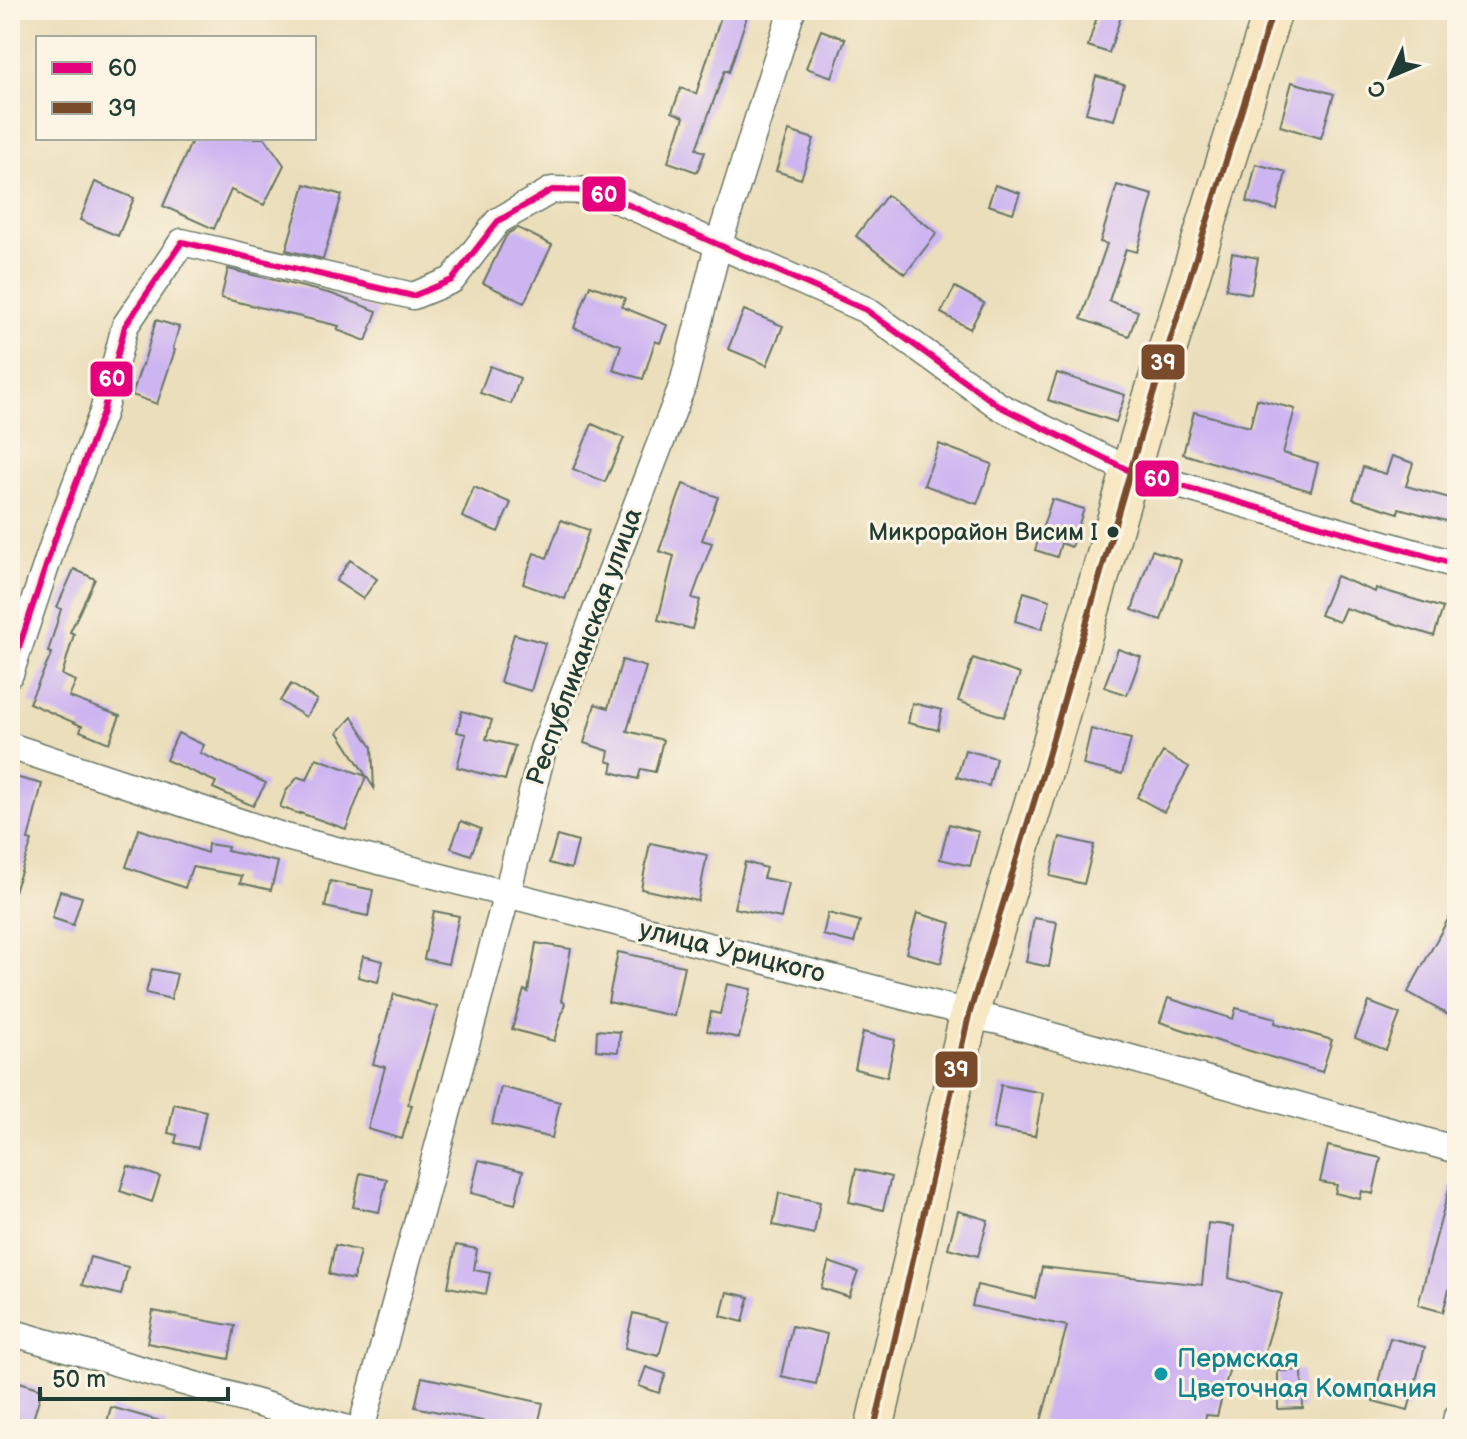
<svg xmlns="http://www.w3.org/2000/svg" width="1467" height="1439" font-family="'Balsamiq Sans',sans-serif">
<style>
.building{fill:#cdb5f1}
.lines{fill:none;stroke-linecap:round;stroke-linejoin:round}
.street-casing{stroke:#667563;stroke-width:29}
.secondary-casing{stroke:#667563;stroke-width:41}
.street{stroke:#fff;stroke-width:26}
.secondary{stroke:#f7e8c3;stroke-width:38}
.bus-1-casing{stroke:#fcf5e5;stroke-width:12}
.bus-2-casing{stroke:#fcf5e5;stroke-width:12}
.bus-1{stroke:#e5007d;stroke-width:6}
.bus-2{stroke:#7a4b2a;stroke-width:6}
.bus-dot{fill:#1f3d34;stroke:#fcf5e5;stroke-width:3}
.culture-dot{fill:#0f9aa8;stroke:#fcf5e5;stroke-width:3}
.labels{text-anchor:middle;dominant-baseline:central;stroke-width:6;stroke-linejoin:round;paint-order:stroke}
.bus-label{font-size:24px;fill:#1f3d34;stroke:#fcf5e5;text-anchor:end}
.street-label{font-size:26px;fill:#1f3d34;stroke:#fcf5e5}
.culture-label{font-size:26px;fill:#0d838f;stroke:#fcf5e5;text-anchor:start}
.line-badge{stroke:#fcf5e5;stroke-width:3}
.badge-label{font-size:22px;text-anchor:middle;font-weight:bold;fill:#fff}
</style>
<rect width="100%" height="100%" fill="#fcf5e5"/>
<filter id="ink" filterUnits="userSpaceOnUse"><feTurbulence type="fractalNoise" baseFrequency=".0125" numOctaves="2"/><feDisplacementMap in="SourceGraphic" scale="16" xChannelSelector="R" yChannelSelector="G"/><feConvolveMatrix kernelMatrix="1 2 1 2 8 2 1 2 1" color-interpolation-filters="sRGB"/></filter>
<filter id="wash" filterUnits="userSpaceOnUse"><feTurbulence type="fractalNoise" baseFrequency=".006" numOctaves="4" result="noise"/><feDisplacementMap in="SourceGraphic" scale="32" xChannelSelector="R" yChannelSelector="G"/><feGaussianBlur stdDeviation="1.8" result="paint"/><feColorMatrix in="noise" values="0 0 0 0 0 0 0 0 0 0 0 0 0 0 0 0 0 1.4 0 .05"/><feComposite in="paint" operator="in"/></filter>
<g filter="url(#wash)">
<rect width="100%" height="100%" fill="#ebdebb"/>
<g id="blocks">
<path class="building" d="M723,10H749L729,72L725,70L696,149L705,152L697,172L668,162L684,117L672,112L681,88L696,94Z
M1099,10H1123L1109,53L1088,46Z
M821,30L845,39L832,77L806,68Z
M1096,76L1124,84L1114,120L1086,113Z
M1292,82L1334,94L1321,138L1280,126Z
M789,131L814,139L801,179L776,171Z
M193,138H265L284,165L264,205L231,190L214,229L163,206Z
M1256,164L1286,172L1277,210L1247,202Z
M95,182L134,198L118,236L80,220Z
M305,184L342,195L323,259L286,250Z
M995,185L1020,193L1013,213L988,205Z
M1117,185L1153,195L1137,252L1126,249L1109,301L1138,311L1129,336L1081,319L1107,244L1100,242Z
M887,195L937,233L905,274L856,236Z
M518,228L552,245L524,303L483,283L505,238L509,233Z
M1232,253L1258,258L1251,294L1226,289Z
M228,269L332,294L377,311L366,341L337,330L339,326L221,298Z
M590,285L625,298L622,307L667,325L660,343L655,341L643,379L613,370L621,345L574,328Z
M955,287L984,303L970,329L941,313Z
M744,310L783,326L767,365L728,349Z
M156,320L179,327L173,349L175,350L157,404L132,395L142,364L143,365Z
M490,366L520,378L511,404L480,393Z
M1057,373L1125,395L1116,422L1048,400Z
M1257,399L1295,409L1283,453L1318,463L1311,491L1183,454L1194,412L1250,427Z
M592,424L624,438L605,482L573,469Z
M939,444L992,464L977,504L924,485Z
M1392,456L1413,463L1406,486L1457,500V524L1399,508L1398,513L1353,499L1363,467L1386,474Z
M683,484L718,497L702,540L712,543L692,598L700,600L692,629L658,620L674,556L659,551Z
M474,487L511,503L498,532L462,517Z
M1052,499L1084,509L1071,547L1061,543L1057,557L1035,550Z
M561,520L589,530L565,599L523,584L534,553L547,558Z
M1152,550L1181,560L1161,620L1132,610Z
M350,560L377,579L363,599L336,581Z
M74,569L95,579L70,632L74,634L62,675L76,681L69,697L120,716L109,743L80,731L82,726L29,703L52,653L48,652L61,609L57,607Z
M1336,576L1375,592L1376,588L1443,608L1434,636L1345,608L1339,622L1320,615Z
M1024,592L1050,600L1042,629L1015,621Z
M514,634L545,643L531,691L500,682Z
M1118,649L1141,657L1127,695L1104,687Z
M973,658L1020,674L1004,717L958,701Z
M622,660L646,667L627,731L663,740L655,772L641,769L638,779L611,772L613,763L607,761L609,751L584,743L595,704L608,708Z
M291,684L317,700L306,717L280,701Z
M912,703L942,710L938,730L908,723Z
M462,711L492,720L486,739L515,746L505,780L457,767L466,734L457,732Z
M352,717L372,747L374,788L338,732Z
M1091,729L1131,739L1122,774L1083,765Z
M178,733L204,745L200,753L266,783L253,806L213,788L216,782L166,760Z
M965,750L996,758L989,786L957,777Z
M1163,752L1189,767L1164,812L1137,797Z
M316,758L366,776L346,829L300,813V814L280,807L286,791L298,777L307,780Z
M15,777L42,784L28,840L32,841L13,894L10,893V795Z
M461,821L481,829L471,855L451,848Z
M949,824L979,832L970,866L940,859Z
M139,829L207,853L208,844L228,847L227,851L278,862L271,890L240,883L242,876L192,867L185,888L126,867Z
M557,836L578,842L571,869L549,863Z
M1060,837L1094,845L1084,884L1050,876Z
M650,843L707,855L698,901L641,889Z
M745,862L766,868L763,878L789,883L781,918L734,908Z
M330,881L373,890L368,916L325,907Z
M60,891L82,897L73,925L52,918Z
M1457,903V1020L1408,992Z
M434,911L459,916L448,964L424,959Z
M828,913L860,921L854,943L823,935Z
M917,913L951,923L941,963L906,953Z
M1034,918L1057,922L1049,967L1026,962Z
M536,943L571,949L561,1001L565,1003L554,1041L512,1029L524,990L528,992Z
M618,952L684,966L674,1016L608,1002Z
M363,956L383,961L378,982L358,977Z
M152,969L177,974L171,999L146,993Z
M727,984L751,989L739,1038L707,1031L711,1012L720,1014Z
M394,994L437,1007L408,1104L412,1105L402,1139L368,1129L385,1067L373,1064Z
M1168,998L1233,1019L1236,1008L1276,1018L1275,1023L1332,1040L1322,1072L1233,1046L1160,1022Z
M1369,1002L1400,1014L1386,1050L1355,1038Z
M597,1030L620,1032L618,1052L596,1050Z
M863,1032L895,1040L887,1077L855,1069Z
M1001,1085L1043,1093L1035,1136L993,1129Z
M501,1087L560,1102L552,1138L492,1124Z
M174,1104L206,1111L198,1148L175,1143L177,1135L168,1133Z
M1328,1146L1381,1158L1373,1194L1362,1191L1360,1199L1335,1193L1337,1185L1320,1182Z
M479,1160L523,1171L515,1204L471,1193Z
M128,1166L160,1177L152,1202L120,1191Z
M856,1169L891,1177L883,1210L849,1202Z
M360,1173L387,1179L379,1212L353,1207Z
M1450,1185L1457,1186V1260L1443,1312L1418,1305Z
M779,1193L820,1202L814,1234L773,1225Z
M958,1211L988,1220L978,1256L948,1248Z
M1208,1223L1234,1226L1229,1278L1282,1294L1261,1364L1233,1356L1217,1416L1206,1415L1203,1429H1100L1072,1420L1070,1429L1041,1421L1067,1326L972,1306L977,1285L1035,1298L1042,1267L1202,1285Z
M335,1245L360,1251L353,1280L329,1274Z
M456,1245L477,1249L474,1270L490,1273L486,1294L448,1287Z
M90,1257L128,1267L121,1295L82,1285Z
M829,1262L858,1272L849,1297L821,1288Z
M727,1292L749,1297L743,1322L721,1316Z
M153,1311L235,1326L229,1359L147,1343Z
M633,1313L668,1322L659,1356L625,1348Z
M792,1326L827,1334L816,1384L781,1376Z
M1390,1338L1425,1347L1408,1410L1373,1401Z
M646,1367L666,1374L659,1393L639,1386Z
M1302,1370L1303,1408L1278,1409V1371Z
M422,1377L543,1403L537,1429H511V1427L415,1407Z
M10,1379L42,1389L32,1423L10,1416Z
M111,1407L167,1423L166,1429H105Z"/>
</g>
</g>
<g filter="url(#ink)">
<use href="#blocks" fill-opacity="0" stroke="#667563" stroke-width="2"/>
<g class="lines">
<g class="street-casing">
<path id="street" d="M10,674L55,539L103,412L125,326L182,242L413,296L452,280L498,221L552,190L597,191L866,310L999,406L1130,471L1457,565
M10,746L282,836L949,1008L969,1015L999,1021L1457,1150
M10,1332L348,1429
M361,1429L507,894L543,749L683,384L718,246L792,10
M1454,1429L1457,1417"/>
</g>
<g class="secondary-casing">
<path id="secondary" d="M874,1429L969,1015L1045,766L1141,434L1273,10"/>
</g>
<use href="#street" class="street"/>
<use href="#secondary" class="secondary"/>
<g class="bus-1-casing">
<path id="bus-1" d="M10,674L55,539L103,412L125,326L182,242L413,296L452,280L498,221L552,190L597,191L866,310L999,406L1130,471L1457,565"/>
</g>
<g class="bus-2-casing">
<path id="bus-2" d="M874,1429L969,1015L1045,766L1141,434L1273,10"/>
</g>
<use href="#bus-1" class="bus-1"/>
<use href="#bus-2" class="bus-2"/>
</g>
</g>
<circle class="bus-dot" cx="1113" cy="532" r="7"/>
<circle class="culture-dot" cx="1161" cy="1374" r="8"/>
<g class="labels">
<g class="bus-label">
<text x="1098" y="532">Микрорайон Висим I</text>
</g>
<g class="street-label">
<text transform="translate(585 647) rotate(-70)">Республиканская улица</text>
<text transform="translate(732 952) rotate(14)">улица Урицкого</text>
</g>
<g class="culture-label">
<text x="1177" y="1359">Пермская<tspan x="1177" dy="30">Цветочная Компания</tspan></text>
</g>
</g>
<g class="line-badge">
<rect x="581" y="175" width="46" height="38" rx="8" fill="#e5007d"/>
<rect x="1140" y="343" width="46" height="38" rx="8" fill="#7a4b2a"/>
<rect x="89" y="360" width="45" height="38" rx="8" fill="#e5007d"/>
<rect x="1134" y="459" width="46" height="39" rx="8" fill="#e5007d"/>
<rect x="934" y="1050" width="45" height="39" rx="8" fill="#7a4b2a"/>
</g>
<g class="badge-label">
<text x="604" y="202">60</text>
<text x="1163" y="370">39</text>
<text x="112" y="386">60</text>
<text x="1157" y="486">60</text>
<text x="956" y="1077">39</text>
</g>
<rect width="1467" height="1439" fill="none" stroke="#fcf5e5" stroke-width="40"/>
<rect x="36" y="36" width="280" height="104" fill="#fcf5e5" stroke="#a4ab9e" stroke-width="2"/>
<rect x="52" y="62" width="40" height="12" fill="#e5007d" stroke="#a4ab9e" stroke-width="2"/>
<text x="108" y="76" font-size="24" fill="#1f3d34">60</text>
<rect x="52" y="102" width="40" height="12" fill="#7a4b2a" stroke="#a4ab9e" stroke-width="2"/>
<text x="108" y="116" font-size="24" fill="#1f3d34">39</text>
<g transform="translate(1391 76) rotate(226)" stroke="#fcf5e5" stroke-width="6" paint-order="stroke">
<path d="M0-6L14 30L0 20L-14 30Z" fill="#1f3d34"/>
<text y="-12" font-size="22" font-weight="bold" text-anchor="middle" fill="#1f3d34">С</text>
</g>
<path d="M40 1387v12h188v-12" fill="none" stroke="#1f3d34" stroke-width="4"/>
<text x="52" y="1387" font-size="24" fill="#1f3d34" stroke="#fcf5e5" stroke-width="6" paint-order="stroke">50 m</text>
</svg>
